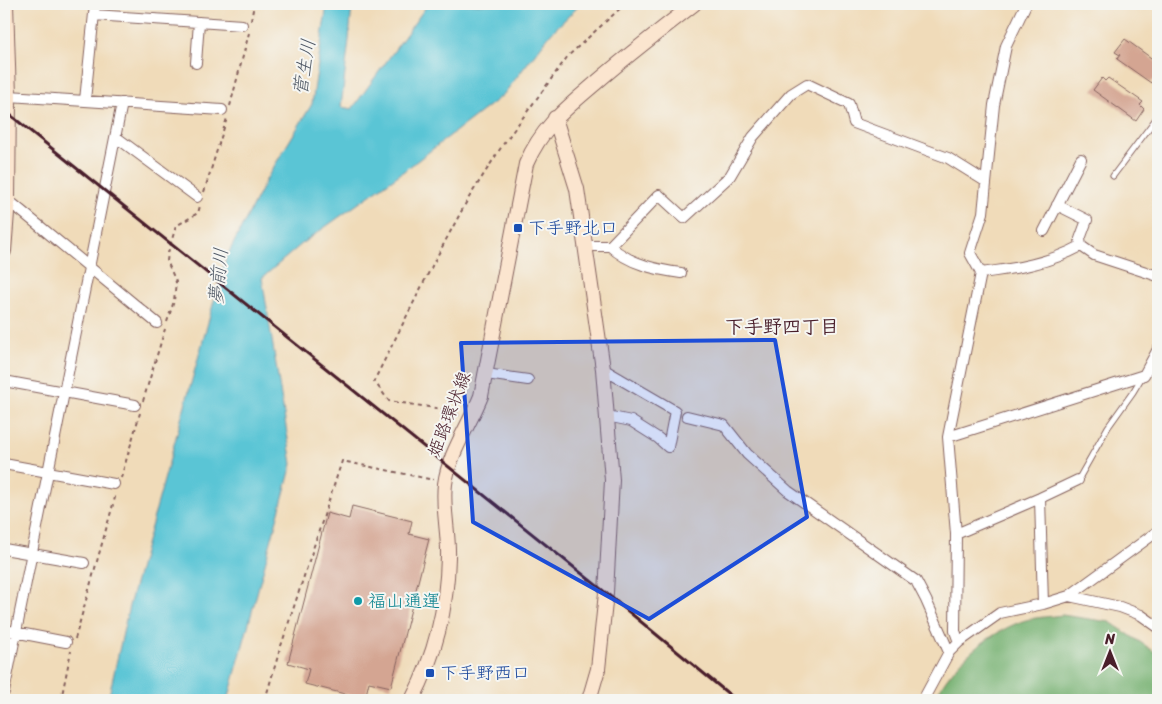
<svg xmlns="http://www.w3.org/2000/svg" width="1162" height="704" font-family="Sriracha,'Klee One',sans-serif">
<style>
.forest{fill:#74b06f;stroke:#5f684d}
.water{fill:#5ac5d5;stroke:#527280}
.building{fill:#d4a592}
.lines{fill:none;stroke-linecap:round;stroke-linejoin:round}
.lane-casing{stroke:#84615d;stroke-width:7}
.street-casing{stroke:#84615d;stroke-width:12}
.secondary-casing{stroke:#84615d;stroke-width:16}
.path{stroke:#84615d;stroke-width:2;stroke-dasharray:4 4;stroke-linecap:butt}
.lane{stroke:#fff;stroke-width:5}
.street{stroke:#fff;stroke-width:10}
.secondary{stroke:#fbe5cf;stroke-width:14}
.rail{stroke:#4a1f2b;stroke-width:3}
.marked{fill:#1d4ed8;fill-opacity:0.2;stroke:#1d4ed8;stroke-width:4;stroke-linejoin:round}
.transit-dot{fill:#1a4fb4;stroke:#f6f6f2;stroke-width:2}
.culture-dot{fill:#0f9aa8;stroke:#f6f6f2;stroke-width:2}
.labels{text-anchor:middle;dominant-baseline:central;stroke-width:4;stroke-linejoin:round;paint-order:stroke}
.transit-label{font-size:18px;fill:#164399;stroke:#f6f6f2;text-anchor:start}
.street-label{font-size:18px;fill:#4a1f2b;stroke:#f6f6f2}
.culture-label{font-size:18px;fill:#0d838f;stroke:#f6f6f2;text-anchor:start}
.water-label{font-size:19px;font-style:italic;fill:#505966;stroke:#f6f6f2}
.neighbourhood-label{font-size:19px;font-weight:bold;fill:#4a1f2b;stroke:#f6f6f2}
</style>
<rect width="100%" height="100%" fill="#f6f6f2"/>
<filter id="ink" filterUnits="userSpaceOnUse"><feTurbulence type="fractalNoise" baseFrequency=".02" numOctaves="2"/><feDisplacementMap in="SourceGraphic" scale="10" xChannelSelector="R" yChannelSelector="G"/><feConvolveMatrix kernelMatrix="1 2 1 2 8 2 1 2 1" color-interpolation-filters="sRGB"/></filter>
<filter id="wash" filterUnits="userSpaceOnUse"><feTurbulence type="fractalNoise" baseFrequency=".0096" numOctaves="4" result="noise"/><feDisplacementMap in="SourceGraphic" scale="20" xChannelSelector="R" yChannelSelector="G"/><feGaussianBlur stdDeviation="1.12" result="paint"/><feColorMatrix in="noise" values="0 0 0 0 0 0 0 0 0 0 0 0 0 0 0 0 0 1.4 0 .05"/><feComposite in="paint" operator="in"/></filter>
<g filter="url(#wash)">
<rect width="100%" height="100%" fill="#f0dbb9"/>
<path class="forest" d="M1062,615L1110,622L1158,654V700H934C951,665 984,636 1020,622C1032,617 1049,617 1062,615Z"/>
<path class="water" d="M327,4H352L349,40L341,107L352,109L428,4H581L551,33L503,95L400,174L304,242L262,278L292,464L228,700H108L129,606L226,258L267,178L312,104Z"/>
<g id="blocks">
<path class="building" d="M1125,39L1158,63V83L1153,80L1151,83L1117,59L1120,55L1115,52Z
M1102,78L1105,81L1108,78L1143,102L1140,105L1144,109L1136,121L1093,90Z
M352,506L412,521L409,534L429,539L391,687L369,682L365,699L305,684L309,669L288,663L327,513L349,519Z"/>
</g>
</g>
<g filter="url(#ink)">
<use href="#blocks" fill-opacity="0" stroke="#84615d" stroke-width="1"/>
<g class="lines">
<g class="lane-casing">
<path id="lane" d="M1113,176L1158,116
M1078,480L1108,427L1133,392L1142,377"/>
</g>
<g class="street-casing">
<path id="street" d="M94,15L242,25
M196,63L199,22
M9,96L222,110
M85,100L95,4
M116,137L197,197
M8,200L157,323
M1057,205L1087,220L1080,239L1081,246
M1044,231L1081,159
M585,246H610L659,195L684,218L730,176L753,137L791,94L807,84L849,104L854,123L948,158L985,181
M610,246C629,264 656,270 681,273
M1081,246L1094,255L1158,276
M981,273C1015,269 1050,263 1081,246
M603,369L675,411L668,447L658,438L631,421L607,416
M486,374L528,380
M4,381L135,405
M687,416L724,425L747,454L788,491L916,581L926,600L949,652
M948,437L1144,375L1158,349
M4,464L114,484
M1040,498L1043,604
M956,534L1040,498L1078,480
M4,549L84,563
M1069,596L1158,531
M4,630L66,642
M959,642L955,631L956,534L948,437L981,273L970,253L983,213L994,105L1006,46L1026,4
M4,692L122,103
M923,700L949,652L959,642L1000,613L1043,604L1069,596L1120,607L1141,615L1158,627"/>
</g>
<g class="secondary-casing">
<path id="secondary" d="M555,118L577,189L603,369L612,480L606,593L598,669L589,700
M4,251L8,200L9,96L6,4
M412,700C435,656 447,607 448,557C449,533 442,508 445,484C449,453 469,426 481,396L526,164C543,125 567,108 598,81C629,54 662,29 694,4"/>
</g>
<path class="path" d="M251,21L254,4
M230,106L249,33
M204,192L227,118
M167,322L174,301L176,282L167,261L168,253L176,226L198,213L200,206
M143,401L165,329
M459,416L455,411L389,401L374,381L434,262L468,199L502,146L568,56L625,4
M121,478L140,413
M75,639L116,494
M61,700L71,651
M265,700L280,649L342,461L434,480"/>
<use href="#lane" class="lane"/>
<use href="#street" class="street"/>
<use href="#secondary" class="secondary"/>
<path class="rail" d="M4,110L606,593L736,700"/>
</g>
</g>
<path class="marked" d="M775,340L807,517L649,619L473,522L461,343Z"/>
<g class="transit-dot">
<rect x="513" y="223" width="10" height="10" rx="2.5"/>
<rect x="425" y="668" width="10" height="10" rx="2.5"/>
</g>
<circle class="culture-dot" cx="358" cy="601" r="5"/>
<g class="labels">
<g class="transit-label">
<text x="528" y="228">下手野北口</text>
<text x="440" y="673">下手野西口</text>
</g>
<g class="street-label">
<text transform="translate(449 414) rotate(-69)">姫路環状線</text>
</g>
<g class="culture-label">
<text x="368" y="601">福山通運</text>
</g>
<g class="water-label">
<text transform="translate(304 67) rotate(-81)">菅生川</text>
<text transform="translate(218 276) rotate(-84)">夢前川</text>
</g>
<g class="neighbourhood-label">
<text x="782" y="326">下手野四丁目</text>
</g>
</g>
<rect width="1162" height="704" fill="none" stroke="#f6f6f2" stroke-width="20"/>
<g transform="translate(1110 652)" stroke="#f6f6f2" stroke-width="4" paint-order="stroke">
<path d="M0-4L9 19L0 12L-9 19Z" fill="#4a1f2b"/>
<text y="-8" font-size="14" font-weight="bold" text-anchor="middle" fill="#4a1f2b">N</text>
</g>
</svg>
